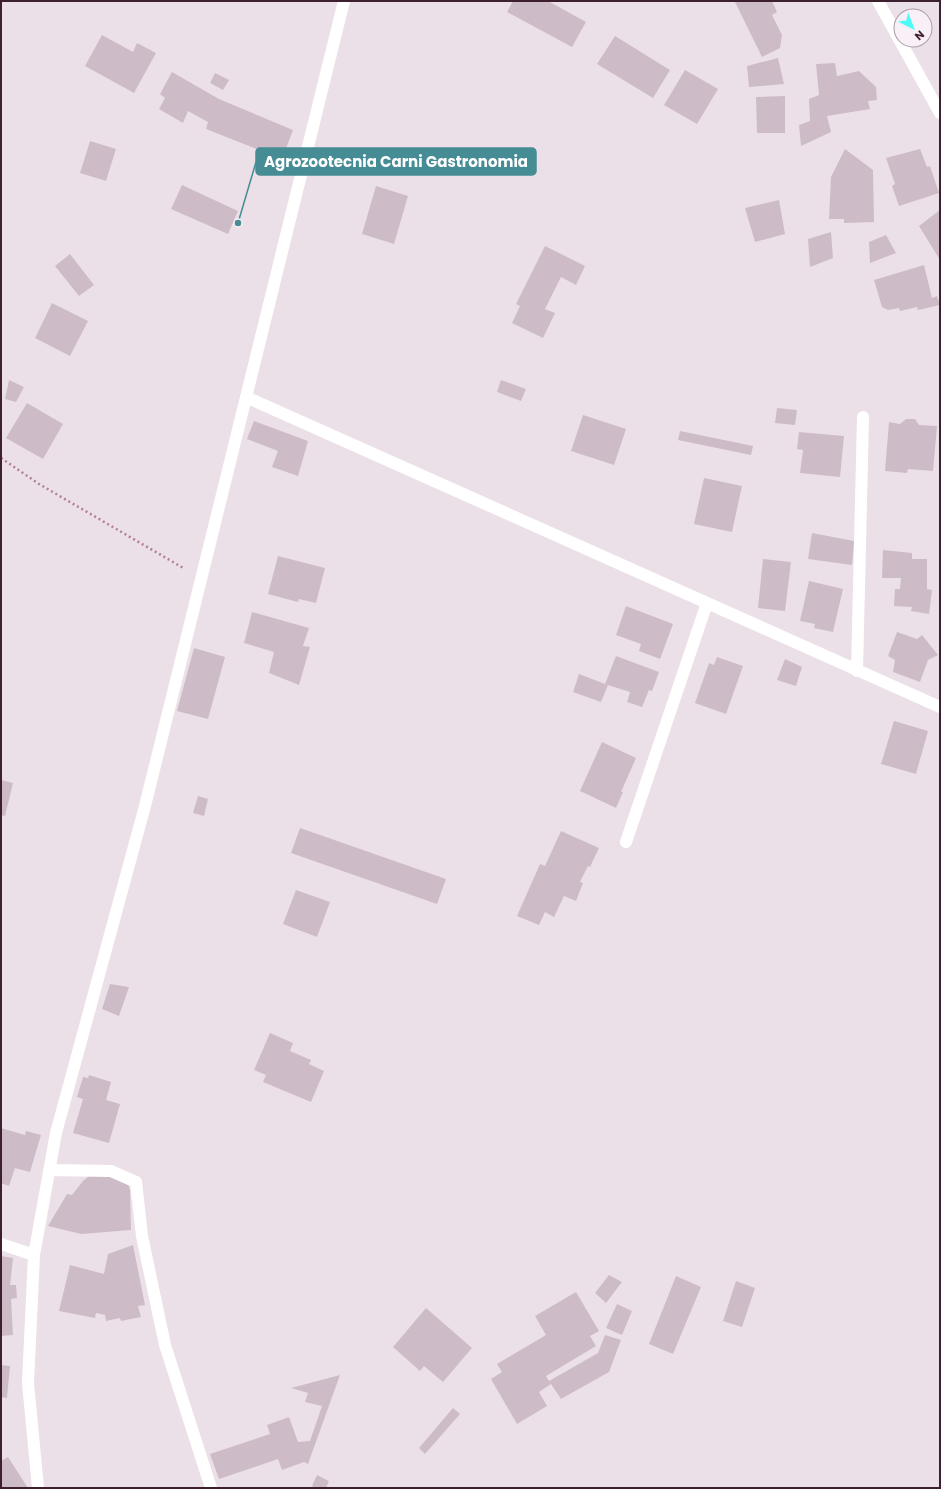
<svg xmlns="http://www.w3.org/2000/svg" width="941" height="1489" font-family="Poppins,sans-serif">
<style>
.building{fill:#cdbcc7}
.lines{fill:none;stroke-linecap:round;stroke-linejoin:round}
.path{stroke:#b17e9b;stroke-width:2.5;stroke-dasharray:2 3;stroke-linecap:butt}
.minor{stroke:#fff;stroke-width:12}
.leader{fill:none;stroke:#468c94;stroke-width:1.5}
.callout-dot{fill:#468c94;stroke:#f8f0f6;stroke-width:1.5}
.callout{fill:#468c94;stroke:#468c94;stroke-width:1.5}
.callout-label{font-size:15px;text-anchor:middle;font-weight:bold;fill:#fff}
</style>
<rect width="100%" height="100%" fill="#ece0e8"/>
<path class="building" d="M513,1H548L586,22L572,47L507,12Z
M737,1H772L777,12L772,15L782,35L780,48L762,57L735,2Z
M102,35L133,52L137,43L156,53L134,93L85,66Z
M615,36L670,70L653,98L597,64Z
M778,58L784,84L749,87L747,66Z
M835,63L837,76L859,71L876,87L877,100L868,101L870,109L827,116L831,132L801,146L799,125L810,121L809,99L819,95L816,64Z
M685,70L718,89L697,124L664,105Z
M172,72L219,99L293,130L282,159L206,129L208,122L188,111L183,123L159,109L165,98L160,94Z
M215,73L229,80L223,90L210,83Z
M785,96V133H757L756,97Z
M90,141L116,149L106,181L80,173Z
M845,149L873,170L874,222L844,223V219H829L831,177Z
M920,149L927,167L930,166L939,193L899,206L892,186L895,184L886,158Z
M182,185L238,211L228,234L171,209Z
M376,186L408,196L394,244L362,234Z
M779,200L785,234L755,242L745,208Z
M940,210V260L919,226Z
M831,232L833,258L810,267L808,239Z
M886,235L896,253L870,263L869,242Z
M545,246L585,266L576,285L561,277L545,309L555,313L543,338L512,323L520,306L516,304Z
M70,254L94,285L79,296L55,266Z
M924,265L932,298L937,296L940,305L918,310L917,307L900,311L899,308L888,310L882,307L874,280Z
M52,303L88,321L70,356L35,338Z
M9,380L24,387L16,402L5,399Z
M501,380L526,389L521,401L497,392Z
M27,403L63,424L43,459L6,438Z
M777,408L797,410L795,425L775,423Z
M583,415L626,429L614,465L571,451Z
M906,419H915L919,425L937,426L933,471L908,469L907,473L885,471L889,422L900,424Z
M254,421L308,441L298,476L272,467L278,451L247,439Z
M680,431L753,446L751,455L678,440Z
M799,432L844,436L840,477L800,473L803,450L797,449Z
M704,478L742,486L732,532L694,524Z
M812,533L854,541L852,565L808,559Z
M883,550L912,553V559H927V589L932,590L929,614L911,611L912,607L894,606L895,589H900L901,578H882Z
M278,556L325,568L316,603L299,599L298,602L268,594Z
M763,559L791,562L785,611L758,608Z
M809,581L843,589L833,632L814,628L815,624L800,621Z
M626,606L673,624L660,659L639,651L641,644L616,635Z
M252,612L309,628L303,646L310,647L299,685L269,673L274,652L244,643Z
M897,632L917,639L922,635L938,655L928,660L920,682L893,672L895,660L888,656Z
M194,648L225,657L208,719L177,711Z
M616,656L659,672L652,691L649,690L642,707L627,702L630,692L608,685L601,702L573,692L579,674L605,684Z
M717,657L743,666L726,714L695,703L709,663L714,665Z
M785,659L802,667L796,686L777,680Z
M894,721L928,731L916,774L881,764Z
M602,742L636,758L621,792H623L616,808L580,791Z
M1,780L13,783L5,816L1,815Z
M198,796L208,799L204,816L193,813Z
M300,828L446,879L437,904L291,853Z
M561,831L599,848L590,867L588,866L580,882L583,883L576,901L564,896L554,917L545,912L539,925L517,916L540,864L545,866Z
M296,890L330,902L317,937L283,924Z
M110,984L129,987L119,1016L102,1009Z
M270,1033L293,1043L290,1051L311,1060L309,1064L324,1071L311,1102L263,1082L266,1075L254,1070Z
M89,1075L111,1082L106,1100L120,1104L109,1143L73,1133L83,1099L77,1097L83,1077L88,1078Z
M1,1128L25,1135L26,1131L41,1135L30,1172L15,1168L9,1186L1,1183Z
M90,1175H98L127,1180L130,1190L131,1230L81,1234L48,1226L67,1194L72,1195L83,1181Z
M133,1245L145,1305L138,1306L141,1317L121,1321L120,1318L106,1321L105,1315L96,1313L95,1318L59,1311L70,1265L104,1274L108,1254Z
M1,1256L13,1258L10,1285H16L17,1298L11,1299L13,1335L1,1336Z
M609,1275L622,1282L606,1303L595,1293Z
M676,1276L701,1287L673,1354L649,1344Z
M736,1281L755,1288L742,1327L723,1321Z
M576,1292L599,1331L590,1336L596,1346L546,1376L549,1381L598,1353L605,1335L621,1340L609,1372L561,1399L551,1384L539,1392L547,1406L517,1424L491,1379L502,1372L497,1364L546,1335L535,1316Z
M617,1304L632,1311L622,1335L606,1328Z
M426,1308L472,1348L443,1382L424,1366L420,1371L393,1347Z
M1,1365L10,1366L7,1398L1,1397Z
M340,1375L308,1464L304,1462L282,1470L278,1459L219,1479L210,1454L270,1434L267,1425L289,1417L298,1442L310,1441L322,1406L305,1402L308,1393L291,1388Z
M453,1408L460,1414L425,1454L419,1448Z
M8,1457L28,1488H1V1461Z
M317,1475L329,1481L326,1488H316L312,1486Z"/>
<g class="lines">
<path class="path" d="M1,458L39,484L185,569"/>
<path class="minor" d="M878,1L940,113
M246,397L940,707
M857,671L863,417
M626,842L707,603
M49,1170L111,1171L136,1182L142,1236L165,1345L211,1488
M1,1244L34,1255
M38,1488L28,1383L34,1255L56,1133L145,806L344,1"/>
</g>
<path class="leader" d="M238 223L256 162"/>
<circle class="callout-dot" cx="238" cy="223" r="4"/>
<rect class="callout" x="256" y="148" width="280" height="27" rx="4"/>
<g class="callout-label">
<text x="396" y="167">Agrozootecnia Carni Gastronomia</text>
</g>
<rect width="941" height="1489" fill="none" stroke="#3d1f2f" stroke-width="4"/>
<g transform="translate(913 28) rotate(138)"><circle r="19" fill="#f8f0f6" stroke="#ad9ca6"/>
<path d="M0-3L7 15L0 10L-7 15Z" fill="#4ffafa"/>
<text y="-6" font-size="11" font-weight="bold" text-anchor="middle" fill="#3d1f2f">N</text>
</g>
</svg>
